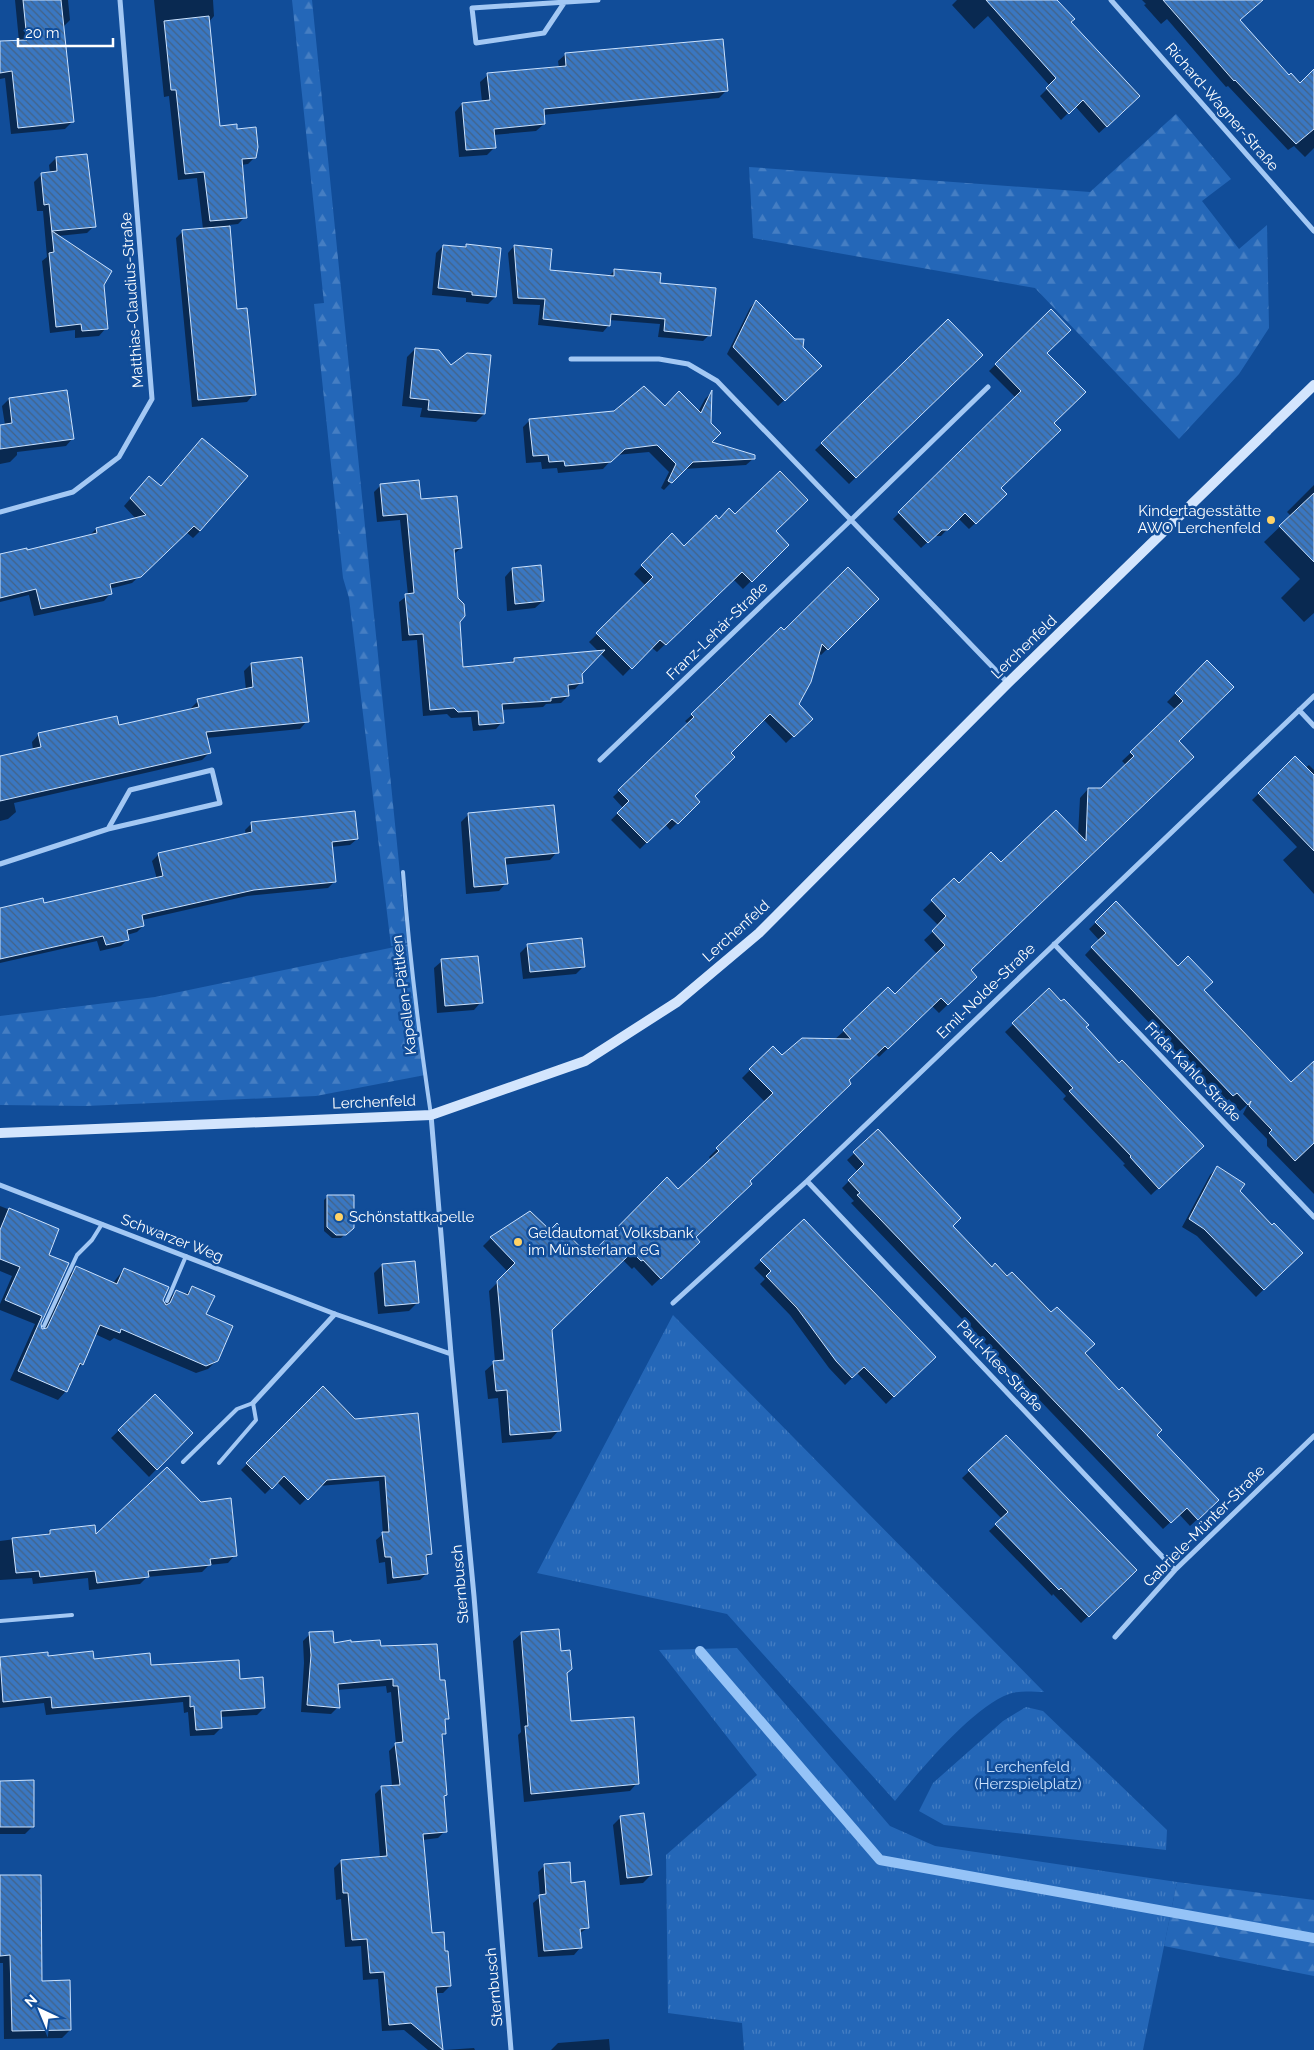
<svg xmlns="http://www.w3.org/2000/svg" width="1314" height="2050" font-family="Raleway,sans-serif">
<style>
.grass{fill:url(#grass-tufts)}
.forest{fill:url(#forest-firs)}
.shadow{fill:#0007}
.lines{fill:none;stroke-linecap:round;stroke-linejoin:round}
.stream{stroke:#95c3f7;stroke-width:10}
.building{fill:url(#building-back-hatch);stroke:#cbe2fe}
.lane{stroke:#a3c8f4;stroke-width:4}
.street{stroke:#a3c8f4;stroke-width:5}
.secondary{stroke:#d3e5fd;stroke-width:10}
.poi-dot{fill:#ffd266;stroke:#114d99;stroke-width:2}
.labels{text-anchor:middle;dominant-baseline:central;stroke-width:5;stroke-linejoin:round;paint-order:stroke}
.street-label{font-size:15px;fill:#fff;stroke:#114d99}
.poi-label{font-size:15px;fill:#fff;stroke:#114d99;text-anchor:start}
.park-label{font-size:15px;fill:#cbe2fe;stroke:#114d99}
</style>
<defs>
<pattern id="grass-tufts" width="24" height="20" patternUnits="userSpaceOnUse" patternTransform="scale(1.25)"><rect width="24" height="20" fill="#2467b8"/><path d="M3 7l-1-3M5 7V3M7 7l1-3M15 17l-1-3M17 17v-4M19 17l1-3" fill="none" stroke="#457ec3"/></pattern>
<pattern id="forest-firs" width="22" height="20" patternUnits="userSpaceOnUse" patternTransform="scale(1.25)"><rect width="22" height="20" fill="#2467b8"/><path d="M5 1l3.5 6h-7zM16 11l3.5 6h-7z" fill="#457ec3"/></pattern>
<pattern id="building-back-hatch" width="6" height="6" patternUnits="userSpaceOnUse" patternTransform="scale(1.25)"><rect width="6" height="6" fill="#3a77c1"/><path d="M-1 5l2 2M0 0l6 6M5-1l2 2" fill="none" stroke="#436286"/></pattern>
</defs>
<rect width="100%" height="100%" fill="#114d99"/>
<path class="grass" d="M673,1315L1044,1692C1034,1692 1019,1690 1009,1694C973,1707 920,1770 895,1801L727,1614L537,1573Z
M737,1648L890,1826L935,1846L1177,1882L1143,2050H744L742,2023L668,2013L666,1855L757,1775L659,1650Z
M1026,1707L1043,1711L1167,1830L1166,1850L944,1825L919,1811L933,1783L1003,1721Z"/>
<path class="forest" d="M292,0H312L407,943L391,946L349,598L343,578L314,304L324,303Z
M1176,114L1231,179L1202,201L1239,249L1267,225L1269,328L1239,374L1179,439L1035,288L753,238L749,167L1090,192Z
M409,944L425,1075L316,1096L86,1106L0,1105V1016L155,997Z
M1177,1882L1314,1900V1976L1164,1946Z"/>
<path class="shadow" d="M15,0H68L70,20L63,27L73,121L65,129L11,134L5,78L0,79V42L19,41Z
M154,0H213L214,16L208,23L219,127L236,130L255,157L248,164L241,165L245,217L238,224L229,225L236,310L254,394L247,402L192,407L176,238L183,231L203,229L197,178L178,180L169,96L164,97Z
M957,0H1056L1070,22L1132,103L1099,133L1075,106L1061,120L1040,96L1050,86L988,16L974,29L952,5Z
M1142,0H1248L1239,20L1289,77L1300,85L1314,86V148L1305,157L1294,146L1288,150L1228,86L1226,87L1167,19L1161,24L1144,5L1146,4Z
M566,54L727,90L719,98L543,115L544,124L536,131L493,135L495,147L487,155L459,157L455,112L462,104L482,102L480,82L488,75L559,68L558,61Z
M56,158L94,226L87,233L58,236L102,285L106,328L99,336L75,338V330L50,333L42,261L47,257L43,211H37L34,182L41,175L50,173L49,165Z
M466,245L495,297L488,304L466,302V298L432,295L436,253L443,246L463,248Z
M514,246L550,250L548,271L608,277L615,270L658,284L709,335L703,341L658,337L660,324L609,320V325L603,332L538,325L540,305L513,304L508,253Z
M756,301L820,366L778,406L727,354L750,308Z
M1051,311L1046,353L1000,488L1006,494L969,529L958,518L941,536H934L921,548L893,519L1016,398L989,371Z
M948,321L981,355L849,484L815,450Z
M415,349L484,414L476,422L420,417L422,408L402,406L407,357Z
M711,393L710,443L754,458L746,465L684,469L664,490L661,488L669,472L649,452L616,455L603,469L558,473L557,468L542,469L541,462L526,463L523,427L530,420L665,408L698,412L705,399Z
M9,399L72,439L66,446L17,452V455L10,462L0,464V426L5,425L2,406Z
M195,446L200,531L193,538L186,532L132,583L109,589L111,593L104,601L34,616L29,595L0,602V555L27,552L89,536L96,529L136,519L124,506L149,477L160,487Z
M381,485L420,500L461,548L454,554L462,668L510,663L514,659L599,652L589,642L646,586L634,574L672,535L684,548L719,520L735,516L774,531L787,545L743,589L733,579L657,652L651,647L623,676L600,653L581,674V682L575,689L567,690L568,696L561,703L546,704L543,707L501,710L502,722L496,729L473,731L471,717L451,718L447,714L423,716L417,640L402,641L399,602L408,595L400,520L377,522L374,492Z
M1314,485V613L1304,622L1281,598L1300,579L1264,542L1291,516L1287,512Z
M512,569L543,601L535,608L507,611L505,577Z
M878,599L821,655L818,653L797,704L811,719L786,743L763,719L729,753L693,796L698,802L670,830L665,824L640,849L611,820L623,808L613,797L688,724L685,721L692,715L781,629L784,632Z
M1207,662L1177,741L970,970L976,977L939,1013L932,1006L879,1057L875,1053L748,1181L694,1237L670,1269L652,1286L634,1267L632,1269L623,1260L550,1330L559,1430L551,1439L502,1443L498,1398L488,1399L485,1371L495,1362L489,1291L508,1272L483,1246L491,1238L550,1232L589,1257L678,1191L711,1160L709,1157L765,1102L742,1078L750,1070L782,1057L834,1040L844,1031L895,996L938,955L924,940L939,926L923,910L954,880L959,885L1000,864L1078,835L1080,798L1088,789L1101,790L1126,765L1122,761L1176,710L1167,702Z
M251,664L307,721L300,729L206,738L209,753L202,760L14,803L16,812L8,819L0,821V758L33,750L32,742L39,734L118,726L191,710V708L198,701L246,690L244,671Z
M1295,758L1305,768L1309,765L1314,770V894L1283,860L1297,847L1252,800Z
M469,814L557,852L550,860L504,865L506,883L499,891L466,894L461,822Z
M252,823L357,839L350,845L331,847L334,882L328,888L247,896L142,920L143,926L137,932L127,935L128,939L121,946L100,951L97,941L0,963V910L43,904L157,879L152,861L159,854L246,835L245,830Z
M1116,903L1178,968L1202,990L1291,1084L1314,1101V1194L1267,1146V1139L1243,1114L1248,1104L1240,1111L1229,1099L1225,1103L1085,955L1099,940L1089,929Z
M528,945L584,966L576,974L523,979L520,953Z
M442,961L481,1002L474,1010L437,1013L434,968Z
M1049,990L1119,1065L1202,1146L1151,1195L1123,1165L1125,1164L1063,1099L1066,1096L1005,1032Z
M878,1131L951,1226L992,1269L1007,1278L1051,1314L1155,1435L1218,1500L1190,1526L1179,1514L1163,1529L851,1203L854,1201L842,1188L858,1172L847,1160Z
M1217,1168L1272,1226L1301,1253L1256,1297L1197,1236L1182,1227L1210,1175Z
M328,1196L353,1227L341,1238H332L324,1231V1200Z
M0,1206L58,1229L47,1256L67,1264L39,1324L42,1332L68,1276L76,1268L113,1283L124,1269L162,1300L165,1306L168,1300L176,1291L185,1295L192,1288L205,1315L217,1360L208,1369L196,1373L114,1338L110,1341L95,1334L82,1364L75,1372L66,1391L58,1400L10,1380L35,1324L0,1310V1304L12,1276L0,1271Z
M804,1220L934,1357L886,1404L857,1373L845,1385L829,1368L790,1315L760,1284L765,1279L754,1268Z
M382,1265L417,1303L409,1311L378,1314L374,1273Z
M323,1388L354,1420L431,1554L425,1559L426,1574L420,1580L387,1584L385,1562L379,1563L376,1540L383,1534L379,1481L319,1486L300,1505L277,1482L265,1494L241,1470Z
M155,1396L191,1433L149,1477L111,1438Z
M1006,1437L1136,1570L1081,1623L1053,1594L1052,1596L989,1531L1002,1519L962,1478Z
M50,1531L95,1537L235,1555L228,1563L209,1565L202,1572L147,1577L140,1584L89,1590L88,1578L33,1584L32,1578L0,1580V1541L46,1535Z
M558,1631L559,1652L566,1673L569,1723L637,1783L630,1791L524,1802L518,1735L521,1732L513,1641L521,1634Z
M310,1634L333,1645L350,1643L380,1648L439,1681L447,1718L444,1722L445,1733L441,1737L446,1795L443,1798L445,1831L438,1838L422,1840L431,1934L444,1952L450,1986L443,1993H436L441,2050H428L404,2030L382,2031L378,1979L363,1980L361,1946L345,1947L341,1899L336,1900L334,1868L341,1861L380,1858L375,1794L382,1787L392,1786L389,1751L396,1744L391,1692L387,1693L386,1686L337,1690L338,1707L331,1714L301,1712L304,1663L303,1641Z
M46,1653L47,1658L93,1660L239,1680L264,1708L257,1715L220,1717L221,1728L214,1735L190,1736L188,1712L184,1713L183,1702L46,1715L44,1703L0,1708V1658Z
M0,1782L33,1826L25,1834H0Z
M621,1817L651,1875L643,1883L620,1885L613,1825Z
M544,1866L570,1884L587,1928L579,1934L580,1948L574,1955L538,1957L533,1903L540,1897L538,1872Z
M0,1876L40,1982H69L70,2030L62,2038L4,2039L3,1963H0Z
M609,2039L610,2050H551L558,2043Z
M474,2048L475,2050H445Z"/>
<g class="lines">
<path class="stream" d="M700,1651L880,1860L1314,1938"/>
</g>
<path class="building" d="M23,0H61L74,122L18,128L12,71L0,73V41L27,40Z
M986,0H1057L1075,19L1071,22L1140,96L1107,127L1083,100L1069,114L1046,88L1056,78Z
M1163,0H1263L1240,20L1289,75L1291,73L1300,83L1314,69V129L1296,144L1235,80L1234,81Z
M209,16L220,126L237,124V129L256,127L258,147L256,158L242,159L247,218L210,221L204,172L185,174L176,90H171L164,21Z
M723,39L728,91L544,109L545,124L494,129L496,148L466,150L462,103L490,100L487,73L566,66L565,53Z
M87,154L96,227L52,231L112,271L104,285L108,329L82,331L81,324L56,327L49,253L54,252L49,204L44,205L41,173L57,171L56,157Z
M230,226L237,309L247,308L256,395L198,400L182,230Z
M466,244L501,248L496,297L472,295V292L438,288L443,245L466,247Z
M514,245L552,249L550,270L614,276V269L661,273L660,283L716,288L711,336L664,331L665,319L611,314L610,326L543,319L545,299L518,298Z
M756,300L795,339H804L803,347L822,366L785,401L733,347Z
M1051,309L1071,330L1047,353L1086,392L1054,423L1061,430L1001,488L1007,494L976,524L965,513L948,530H942L928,543L898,512L1021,391L995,364Z
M948,319L983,355L856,478L821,443Z
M415,348L439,350L451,365L467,353L491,355L485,414L428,410L429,400L410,398Z
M644,386L665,406L679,391L701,413L712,390L711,423L721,433L712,442L755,455V459L693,462L672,483L668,481L676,464L657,445L625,449L611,462L565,466L564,461L549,462L548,455L533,456L529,419L614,411Z
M67,390L74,439L0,449V425L12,423L9,398Z
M202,438L248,476L200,531L194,526L141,577L110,584L112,594L41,609L36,589L0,598V554L27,548V550L97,533L96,528L146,515L130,498L149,476L161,486Z
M780,471L808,500L776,531L789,545L752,582L742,572L666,645L660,640L632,669L596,633L653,577L641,565L672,533L684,546L716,515L719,519L729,508L735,514Z
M419,480L421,499L457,496L462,548L454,549L458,598L464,604L465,616L460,622L463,667L514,662V658L605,650L582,674L583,683L568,685L569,696L551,698V701L502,704L504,723L479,725L478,711L458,712L454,708L430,710L423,634L409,635L405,594L414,593L407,514L383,516L380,484Z
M1314,493V562L1279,526Z
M541,565L544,601L515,604L512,568Z
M848,567L879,599L828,650L822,644L811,682L799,704L813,719L794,737L770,714L731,753L735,757L695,796L700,802L678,824L672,819L647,843L617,813L629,801L618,790L694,717L691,714L781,627L784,630Z
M302,657L309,722L206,732L211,753L0,801V756L41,747L38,733L117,716L119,725L199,707L197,699L253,687L251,663Z
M1207,660L1234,687L1179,741L1194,757L971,970L977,977L948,1005L941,998L888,1049L885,1046L849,1080L851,1084L750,1181L752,1184L696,1237L700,1242L661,1279L643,1260L641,1261L632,1252L552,1330L561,1431L510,1435L507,1390L496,1391L493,1361L504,1360L497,1281L515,1263L490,1237L530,1211L550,1230L557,1223L589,1256L667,1177L678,1189L719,1151L716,1148L773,1093L749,1069L773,1046L782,1055L802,1038L851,1039L843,1030L888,987L895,994L945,945L932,931L946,916L931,900L954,878L959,883L991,852L1001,862L1056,810L1086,841L1088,788H1101L1134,756L1130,752L1183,701L1175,693Z
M1295,756L1314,775V851L1258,793Z
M554,805L559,853L505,858L508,884L474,887L468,813Z
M355,811L358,839L332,842L336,882L254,890L142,915L144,926L127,930L129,940L106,945L103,936L0,959V908L43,898L44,903L163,876L158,853L252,832L251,822Z
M1116,901L1178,966L1188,956L1213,982L1204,990L1291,1082L1314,1061V1143L1295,1161L1269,1133L1272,1130L1249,1106L1251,1101L1248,1105L1237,1093L1233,1096L1091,947L1106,933L1095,922Z
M582,938L585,967L530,972L527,944Z
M478,956L483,1003L445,1006L441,959Z
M1049,988L1061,1001L1064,999L1089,1025L1086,1027L1119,1063L1122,1060L1204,1146L1159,1189L1130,1157L1131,1156L1069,1091L1073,1088L1012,1023Z
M878,1129L961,1218L953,1226L992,1267L995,1263L1007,1276L1012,1272L1051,1312L1057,1307L1095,1344L1085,1353L1119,1390L1122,1387L1162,1430L1157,1435L1219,1500L1198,1520L1187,1508L1171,1523L857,1195L860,1193L848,1180L864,1164L853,1152Z
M1217,1166L1245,1184L1240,1191L1272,1225L1274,1223L1303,1253L1264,1290L1204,1229L1189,1219Z
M327,1195H354V1228L346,1235H336L327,1227Z
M9,1208L59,1229L49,1255L69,1263L41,1324L42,1329L47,1328L76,1266L117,1284L124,1268L169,1287L163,1300L166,1305L170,1303L176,1290L188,1295L192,1286L215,1296L206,1314L233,1326L218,1361L206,1366L121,1329L120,1333L100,1325L83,1365L80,1363L67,1392L18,1371L42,1316L5,1300L20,1267L0,1259V1230Z
M804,1219L936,1357L894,1397L864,1367L852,1378L836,1361L797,1308L766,1276L771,1271L760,1260Z
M415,1261L419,1303L385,1306L382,1264Z
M323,1386L355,1419L418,1413L432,1554L426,1555L428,1574L393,1578L391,1557H385L382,1532H389L385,1476L327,1480L308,1500L284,1476L272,1489L246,1463Z
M155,1394L193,1433L157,1470L118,1430Z
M1006,1435L1137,1570L1089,1617L1061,1588L1059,1590L995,1524L1008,1512L968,1470Z
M167,1467L201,1502L231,1498L237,1556L210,1559L211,1565L148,1571L149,1577L97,1583L95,1571L40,1577L39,1571L16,1573L12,1538L50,1534V1530L95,1525L96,1534Z
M559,1629L561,1651L570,1650L572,1669L567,1673L571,1721L634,1717L639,1784L531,1794L525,1726H528L521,1632Z
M333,1631L334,1643L351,1640V1642L380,1640L381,1646L437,1644L440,1680H445L449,1719H445L446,1734H442L447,1795L444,1796L447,1832L423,1834L432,1933L444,1932L445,1951H448L451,1986L436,1987L443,2050L411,2023L389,2025L384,1972L370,1973L367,1939L352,1940L348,1893H343L341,1860L387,1856L381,1786L400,1785L395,1743L403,1742L398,1686H393V1679L338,1684L340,1708L307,1705L311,1655L309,1632Z
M93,1651L94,1659L150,1653L151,1665L239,1660L240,1679L263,1677L265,1708L221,1711L222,1728L196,1730L194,1706L190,1707V1696L52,1708L51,1697L3,1702L0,1657L48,1652V1656Z
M34,1780V1827H0V1781Z
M644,1813L652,1875L627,1878L620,1816Z
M570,1862L571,1883L585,1881L589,1928L580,1929L582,1948L544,1951L539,1895L546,1894L544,1864Z
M0,1875H41L42,1981L70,1980L71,2030L12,2031L10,1955L0,1956Z"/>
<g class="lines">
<path class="lane" d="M403,872C409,953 419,1034 431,1115
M167,1301L186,1256
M44,1326L77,1255L92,1240L102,1224
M183,1462L237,1409L253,1403L256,1420L219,1463
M0,1621L72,1615"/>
<path class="street" d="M1111,0L1314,231
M564,3L544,33L476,43L472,8L598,0
M571,359H659L688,364L717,381L1008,683
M0,512L73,492L119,457L152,399L120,0
M1299,710L1314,726
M600,760L851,520L988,387
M0,864L108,829L220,803L212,770L130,790L108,829
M1054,944L1314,1217
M431,1115L451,1354L474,1596L511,2050
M807,1181L1175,1570
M0,1185L335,1314L451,1354
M673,1303L807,1181L1314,696
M253,1403L335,1314
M1115,1637L1175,1570L1314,1436"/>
<path class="secondary" d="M0,1133L431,1115L585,1061L677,1002L759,933L1008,683L1314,385"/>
</g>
<g class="poi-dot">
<circle cx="1271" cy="520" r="5"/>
<circle cx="339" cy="1217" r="5"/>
<circle cx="518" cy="1242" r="5"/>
</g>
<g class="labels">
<g class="street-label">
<text transform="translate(1222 107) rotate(49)">Richard-Wagner-Straße</text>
<text transform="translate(132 300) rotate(-94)">Matthias-Claudius-Straße</text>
<text transform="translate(717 631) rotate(-44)">Franz-Lehár-Straße</text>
<text transform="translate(1024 647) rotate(-44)">Lerchenfeld</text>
<text transform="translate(736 931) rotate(-42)">Lerchenfeld</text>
<text transform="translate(986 991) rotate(-44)">Emil-Nolde-Straße</text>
<text transform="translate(404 995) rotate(-97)">Kapellen-Pättken</text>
<text transform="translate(1193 1072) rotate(46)">Frida-Kahlo-Straße</text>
<text transform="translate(374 1102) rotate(-2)">Lerchenfeld</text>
<text transform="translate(172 1238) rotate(21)">Schwarzer Weg</text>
<text transform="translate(1000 1366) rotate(47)">Paul-Klee-Straße</text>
<text transform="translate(1204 1526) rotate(-45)">Gabriele-Münter-Straße</text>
<text transform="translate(460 1584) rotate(-95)">Sternbusch</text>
<text transform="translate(494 1987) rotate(-95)">Sternbusch</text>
</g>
<g class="poi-label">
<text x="1261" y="511" text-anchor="end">Kindertagesstätte<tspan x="1261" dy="17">AWO Lerchenfeld</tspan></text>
<text x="349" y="1217">Schönstattkapelle</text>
<text x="528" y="1233">Geldautomat Volksbank<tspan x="528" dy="17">im Münsterland eG</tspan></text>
</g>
<g class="park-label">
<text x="1028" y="1767">Lerchenfeld<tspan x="1028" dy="17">(Herzspielplatz)</tspan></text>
</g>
</g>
<g transform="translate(40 2010) rotate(316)" stroke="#114d99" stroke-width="4" paint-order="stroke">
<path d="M0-4L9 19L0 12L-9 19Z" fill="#ffffff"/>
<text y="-8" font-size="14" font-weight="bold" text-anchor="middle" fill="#ffffff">N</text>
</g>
<path d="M18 38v8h95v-8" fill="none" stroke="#ffffff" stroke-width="2.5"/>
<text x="25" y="38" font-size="15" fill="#ffffff" stroke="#114d99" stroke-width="4" paint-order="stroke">20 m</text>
</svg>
